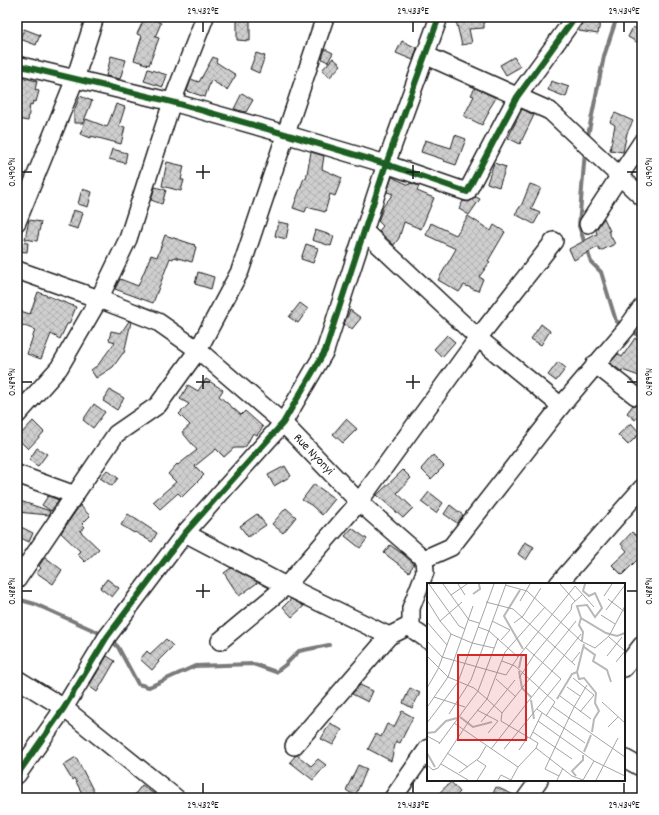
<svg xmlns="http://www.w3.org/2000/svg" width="659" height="815" font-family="Dekko,sans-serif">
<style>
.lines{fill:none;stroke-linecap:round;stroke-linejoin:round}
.stream{stroke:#7a7a7a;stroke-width:4}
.building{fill:url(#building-cross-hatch);stroke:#1c1c1c}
.minor-casing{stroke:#1c1c1c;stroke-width:20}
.minor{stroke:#fff;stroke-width:17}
.cycleway-casing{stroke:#fff;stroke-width:8}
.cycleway{stroke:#1b5e20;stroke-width:6}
.ticks{fill:none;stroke:#1c1c1c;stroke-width:1.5}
.labels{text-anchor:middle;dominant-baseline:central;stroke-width:4;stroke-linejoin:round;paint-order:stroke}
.street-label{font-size:13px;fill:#1c1c1c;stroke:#fff}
.inset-river{fill:none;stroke:#b8b8b8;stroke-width:2}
.inset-road{fill:none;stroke:#a4a4a4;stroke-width:1}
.view{fill:#d62828;fill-opacity:0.15;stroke:#d62828;stroke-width:2}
.inset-edge{fill:none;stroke:#1c1c1c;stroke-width:2}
.neatline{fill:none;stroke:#1c1c1c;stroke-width:1.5}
.ticks-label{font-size:10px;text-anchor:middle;fill:#1c1c1c}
</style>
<defs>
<pattern id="building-cross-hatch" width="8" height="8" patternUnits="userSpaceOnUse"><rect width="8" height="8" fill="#cecece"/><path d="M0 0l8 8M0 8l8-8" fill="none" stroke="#b0b0b0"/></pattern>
</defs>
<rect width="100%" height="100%" fill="#fff"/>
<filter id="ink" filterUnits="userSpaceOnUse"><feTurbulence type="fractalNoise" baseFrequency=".025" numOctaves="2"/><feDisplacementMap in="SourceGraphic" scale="8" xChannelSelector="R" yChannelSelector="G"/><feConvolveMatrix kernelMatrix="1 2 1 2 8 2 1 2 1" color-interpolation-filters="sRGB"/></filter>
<g filter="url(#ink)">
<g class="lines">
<path class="stream" d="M587,140L604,56L617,17
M585,151L579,226L591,262L601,272L616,321L623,325
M631,330L642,338
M17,599L35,604L104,635
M111,640L118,647L138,684L149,687L195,666L253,664L276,672L285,665L299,651L329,645"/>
</g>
<path class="building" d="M145,17H148L161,23L155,37L159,38L149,65L134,60L142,36L137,34Z
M455,17H484V28L469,29L472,43L462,45Z
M237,20H250V41L237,40Z
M584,20L600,22L598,34L579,31V28Z
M633,27L642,32V45L628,37Z
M24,29L40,35L36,45L20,39Z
M402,41L417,48L413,60L396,53Z
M325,49L333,53L328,62L322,59Z
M256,53L265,56L259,73L250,69Z
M111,56L126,60L120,79L106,76Z
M213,57L217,59L216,62L236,75L227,90L211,80L205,97L187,91L191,79L199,82Z
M514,57L520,67L506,75L500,65Z
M333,58L341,65L330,77L322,70Z
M148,69L167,75L163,87L144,81Z
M17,76L37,81L35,90L39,91L36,102L33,101L32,105L30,104L28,121L17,119Z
M551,81L569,87L566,97L548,90Z
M475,88L496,98L488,111L489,112L482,125L464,116L474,96L471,95Z
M242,93L253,100L246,112L234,109Z
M80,96L92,101L83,123H74V111Z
M116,104L125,107L119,126L125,127L121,144L91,136V138L80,134L86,119L107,127Z
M522,109L534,115L520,144L508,138Z
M615,113L633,121L627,133L623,152L610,150L615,125L610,122Z
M455,135L466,139L456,165L444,161L445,160L421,152L425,140L451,148Z
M112,149L127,153L125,163L109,159Z
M311,152L324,156L322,169L342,178L335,196L330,194L325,212L307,207L305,212L293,208L304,178L306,179Z
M167,162L184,166L181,180H184L181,191L162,186Z
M494,163L506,167L499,187L487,183Z
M392,177L409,185L410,183L419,186L417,191L434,198L421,229L404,222L399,238L394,245L379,231L383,226L378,221L382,211V208L393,194L387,192Z
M530,184L541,188L531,209L540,213L534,224L515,214L522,204Z
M155,187L166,190L162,204L151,200Z
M82,189L92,192L88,207L78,204Z
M476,197L480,199L469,215L459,209L463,201L469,202Z
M73,210L83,213L78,229L68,226Z
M468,216L491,231L494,225L505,232L488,261L490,262L479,277L483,279L478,291L464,285L459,292L438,280L456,249L426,235L431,223L456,235Z
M604,218L610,231H608L615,244L600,251L598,247L574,260L569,249L597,234L596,230Z
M29,220L41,222L37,241L25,239Z
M278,222L289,224L286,239L275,236Z
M315,230L334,236L331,246L312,240Z
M165,235L195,245L194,246L196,247L192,262L174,257L173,259L170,258L153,303L115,289L120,279L138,286L151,255L157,257Z
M17,242L28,243L27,252L17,251Z
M306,244L318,248L313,263L301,259Z
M198,272L214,277L211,289L195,284Z
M38,292L76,307L69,324H67L60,339L51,334L41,359L27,354L35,330L17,323V310L30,314Z
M300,303L308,309L298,323L289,317Z
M350,310L361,318L352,329L344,324Z
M129,321L131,322L124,353H123L113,367L96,378L91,370L98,365L115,342L109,340L111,331L121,333Z
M541,324L550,331L541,345L531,339Z
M447,335L455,342L442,357L434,349Z
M635,338L642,343V377L622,370L621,371L610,363L618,354L622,357Z
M558,362L566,368L556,381L548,375Z
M206,379L223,390L219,396L241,415L245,411L263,427L257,435L253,433L246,446L243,448H234L224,457L216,449L195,466L204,475L182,497L178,493L160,509L153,502L176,482L168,474L177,464L178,465L197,450L182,432L190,425L179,414L189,404L180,399L188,385L198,391Z
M110,390L124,398L117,410L103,401Z
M94,404L105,412L93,428L83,420Z
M642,404V411L635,420L627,413L633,405H639Z
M346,419L357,429L343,443L333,434Z
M33,421L44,432L28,449L17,438Z
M631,423L640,433L628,445L618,435Z
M37,448L47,454L38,466L29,460Z
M433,455L444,466L431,479L421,469Z
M285,466L291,476L274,486L268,475Z
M107,470L118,478L112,486L100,478Z
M403,470L411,478L397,493L413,508L403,518L377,495Z
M314,484L335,499L322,515L311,505L302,500Z
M429,492L443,503L436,513L421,502Z
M48,496L59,500L51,511L42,505Z
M20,501L50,511L49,515L17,512Z
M80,505L90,516L82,524L85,527L80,531L99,549L85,562L77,554L80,551L61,533Z
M450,505L463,515L457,523L444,514Z
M286,508L296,517L283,533L272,524Z
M128,514L157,533L152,542L135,532L134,533L121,525Z
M257,514L266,525L248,537L240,526Z
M17,525L33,533L29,542L17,536Z
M352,528L367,539L360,548L345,536Z
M632,532L642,541V555L622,575L612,565L627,551L621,544Z
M525,542L534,547L526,560L518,554Z
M390,545L401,553H402L414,564L409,572L384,553Z
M45,557L62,570L53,584L37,573L41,568L39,566Z
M231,568L256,581L257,583L239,596L224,573Z
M107,579L119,588L112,597L100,588Z
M291,599L304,606L292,617L283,607Z
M166,639L173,646L158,661L159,662L152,670L140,659L147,651L150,654Z
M107,656L115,661L97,692L89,686Z
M360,685L373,691L368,702L352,694Z
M410,688L420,693L412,708L403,703Z
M402,711L413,717L400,743L396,741L391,761L368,749L376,734L381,737L387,724L394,727Z
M330,723L342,730L333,745L321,739Z
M297,755L311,766L318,759L326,765L313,780L290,762L295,756Z
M76,757L94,792L84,797L74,778L72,780L63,765Z
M358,765L367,769L355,796L346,790Z
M451,782L460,792L454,798H444L439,793Z
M142,785L159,798H132Z
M496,787L516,796V798H491Z"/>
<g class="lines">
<g class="minor-casing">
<g id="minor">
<path d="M425,55L550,111L642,197"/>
<path d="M17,65L172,102L285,134L386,164L467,192L517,97L575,17"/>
<path d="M17,222L75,79L95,17"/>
<path d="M588,224L642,142"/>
<path d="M364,231L478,338L561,406"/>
<path id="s1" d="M17,270L99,299L158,322L198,350L283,423L359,502L424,559L425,572L411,608V625L415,631L428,640"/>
<path d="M595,364L636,396"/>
<path d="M17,415L59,368L99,299L128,239L172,102L205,17"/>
<path d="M17,474L75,495"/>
<path d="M185,533L286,586L389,636"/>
<path d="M424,559L451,547L561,406L627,328L642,307"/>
<path d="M17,580L116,434L158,405L198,350L240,271L325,17"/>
<path d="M558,584L642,488"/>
<path d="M220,641L286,586L359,502L478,338L554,241"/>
<path d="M624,668L642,645"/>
<path d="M17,679L64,708L176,798"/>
<path d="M294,746L389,636L411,625"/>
<path d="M624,758L642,768"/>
<path d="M17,775L64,708L107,637L185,533L283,423L325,351L386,164L439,17"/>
<path d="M393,798L428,748"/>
<path d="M526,798L539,780"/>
</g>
</g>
<use href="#minor" class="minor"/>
<g class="cycleway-casing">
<path id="cycleway" d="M17,65L172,102L285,134L386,164L467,192L517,97L575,17
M17,775L64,708L107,637L185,533L283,423L325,351L386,164L439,17"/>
</g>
<use href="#cycleway" class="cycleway"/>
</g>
</g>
<path class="ticks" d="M203,22V32M413,22V32M624,22V32M203,165V179M413,165V179M22,172H32M196,172H210M406,172H420M627,172H637M203,375V389M413,375V389M22,382H32M196,382H210M406,382H420M627,382H637M203,584V598M22,591H32M196,591H210M627,591H637M203,783V793M413,783V793M624,783V793"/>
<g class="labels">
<g class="street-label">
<text stroke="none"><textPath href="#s1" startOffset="355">Rue Nyonyi</textPath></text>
</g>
</g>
<g transform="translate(427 583)">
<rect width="198" height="198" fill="#fff"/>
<path class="inset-river" d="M158,1L156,8L162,13L168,10L175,25L168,34L160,22L150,23L154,35L179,50L190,53L198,50M93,7L77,33L96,66M46,11L53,6L52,1M154,35L152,42L156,49L155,58M157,61L150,89L152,96L157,95L169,110L168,120L172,128L167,136L165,149M157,64L168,72L166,78L180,87L184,99M92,85L95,71M92,88L95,105L104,114M130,116L145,91L150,89M104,117L107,136M33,134L46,144L65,139M0,150L8,149L19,138L30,135M157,169L164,152M0,170L8,184M149,193L145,188L156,177V172"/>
<path class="inset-road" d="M2,1L32,43L38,46M16,1L42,37L52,40M31,1L38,12M133,1L148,18M78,2L100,8L154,58L168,65L182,53L198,23M24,12L40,1M177,13L185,1M181,16L198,29M0,17L13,38L24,51L45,60L67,65M93,18L103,1M59,19L86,26L148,82M179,27L198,2M174,32L188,41M13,38L35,19M65,38L83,47L74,57M0,39L20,62M87,40L96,33L114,5M51,44L62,48L91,74M182,54L198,68M0,58L15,74L79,92L91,74L148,3L167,24M0,73L21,94L47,105L60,116L75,130L74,138L111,160L109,165L91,184L84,197M180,73L195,54M75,78L88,83L128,119L119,133M145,79L153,69M189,79L198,68M92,95L107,72L144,27L145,21L155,12M146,95L167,112L153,129M69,96L89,114M140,104L153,113M0,105L11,86L24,51M133,113L164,136M7,114L38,124M175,119L198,140M1,123L21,94L46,23M125,123L198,174M110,126L158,160M50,127L71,138M75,130L149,38M22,131L44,97L79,1M111,138L167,178L198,193M54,139L88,97M0,140L31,99L67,1M27,140L91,184M181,144L191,134M106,149L145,176M61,150L71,138M0,153L13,160M103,155L115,130M12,161L51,108L71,55M109,165L145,193L156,197M64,166L154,51M77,166L134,96L98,64M92,167L101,154M20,170L41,184M50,177L59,183L50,197M14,181L41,197M0,182L6,187L11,185L42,138L60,116L78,69L118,24M32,190L52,175L59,163M132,193L118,186L147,124L160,102M71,197L74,192L84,197M130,197L136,185M156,197L167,178M169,197L191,155"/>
<path class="view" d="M31,72H99V157H31Z"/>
<rect width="198" height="198" class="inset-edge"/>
</g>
<rect width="659" height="815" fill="none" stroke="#fff" stroke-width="44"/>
<rect x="22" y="22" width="615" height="771" class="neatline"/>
<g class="ticks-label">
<text x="203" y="14">29.432°E</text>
<text x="413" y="14">29.433°E</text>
<text x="624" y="14">29.434°E</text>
<text transform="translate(11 172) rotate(-90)" y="4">0.490°N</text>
<text transform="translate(648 172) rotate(-90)" y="4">0.490°N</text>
<text transform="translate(11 382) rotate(-90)" y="4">0.489°N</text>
<text transform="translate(648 382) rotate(-90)" y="4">0.489°N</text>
<text transform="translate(11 591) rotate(-90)" y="4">0.488°N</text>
<text transform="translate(648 591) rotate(-90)" y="4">0.488°N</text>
<text x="203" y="808">29.432°E</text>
<text x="413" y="808">29.433°E</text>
<text x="624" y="808">29.434°E</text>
</g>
</svg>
